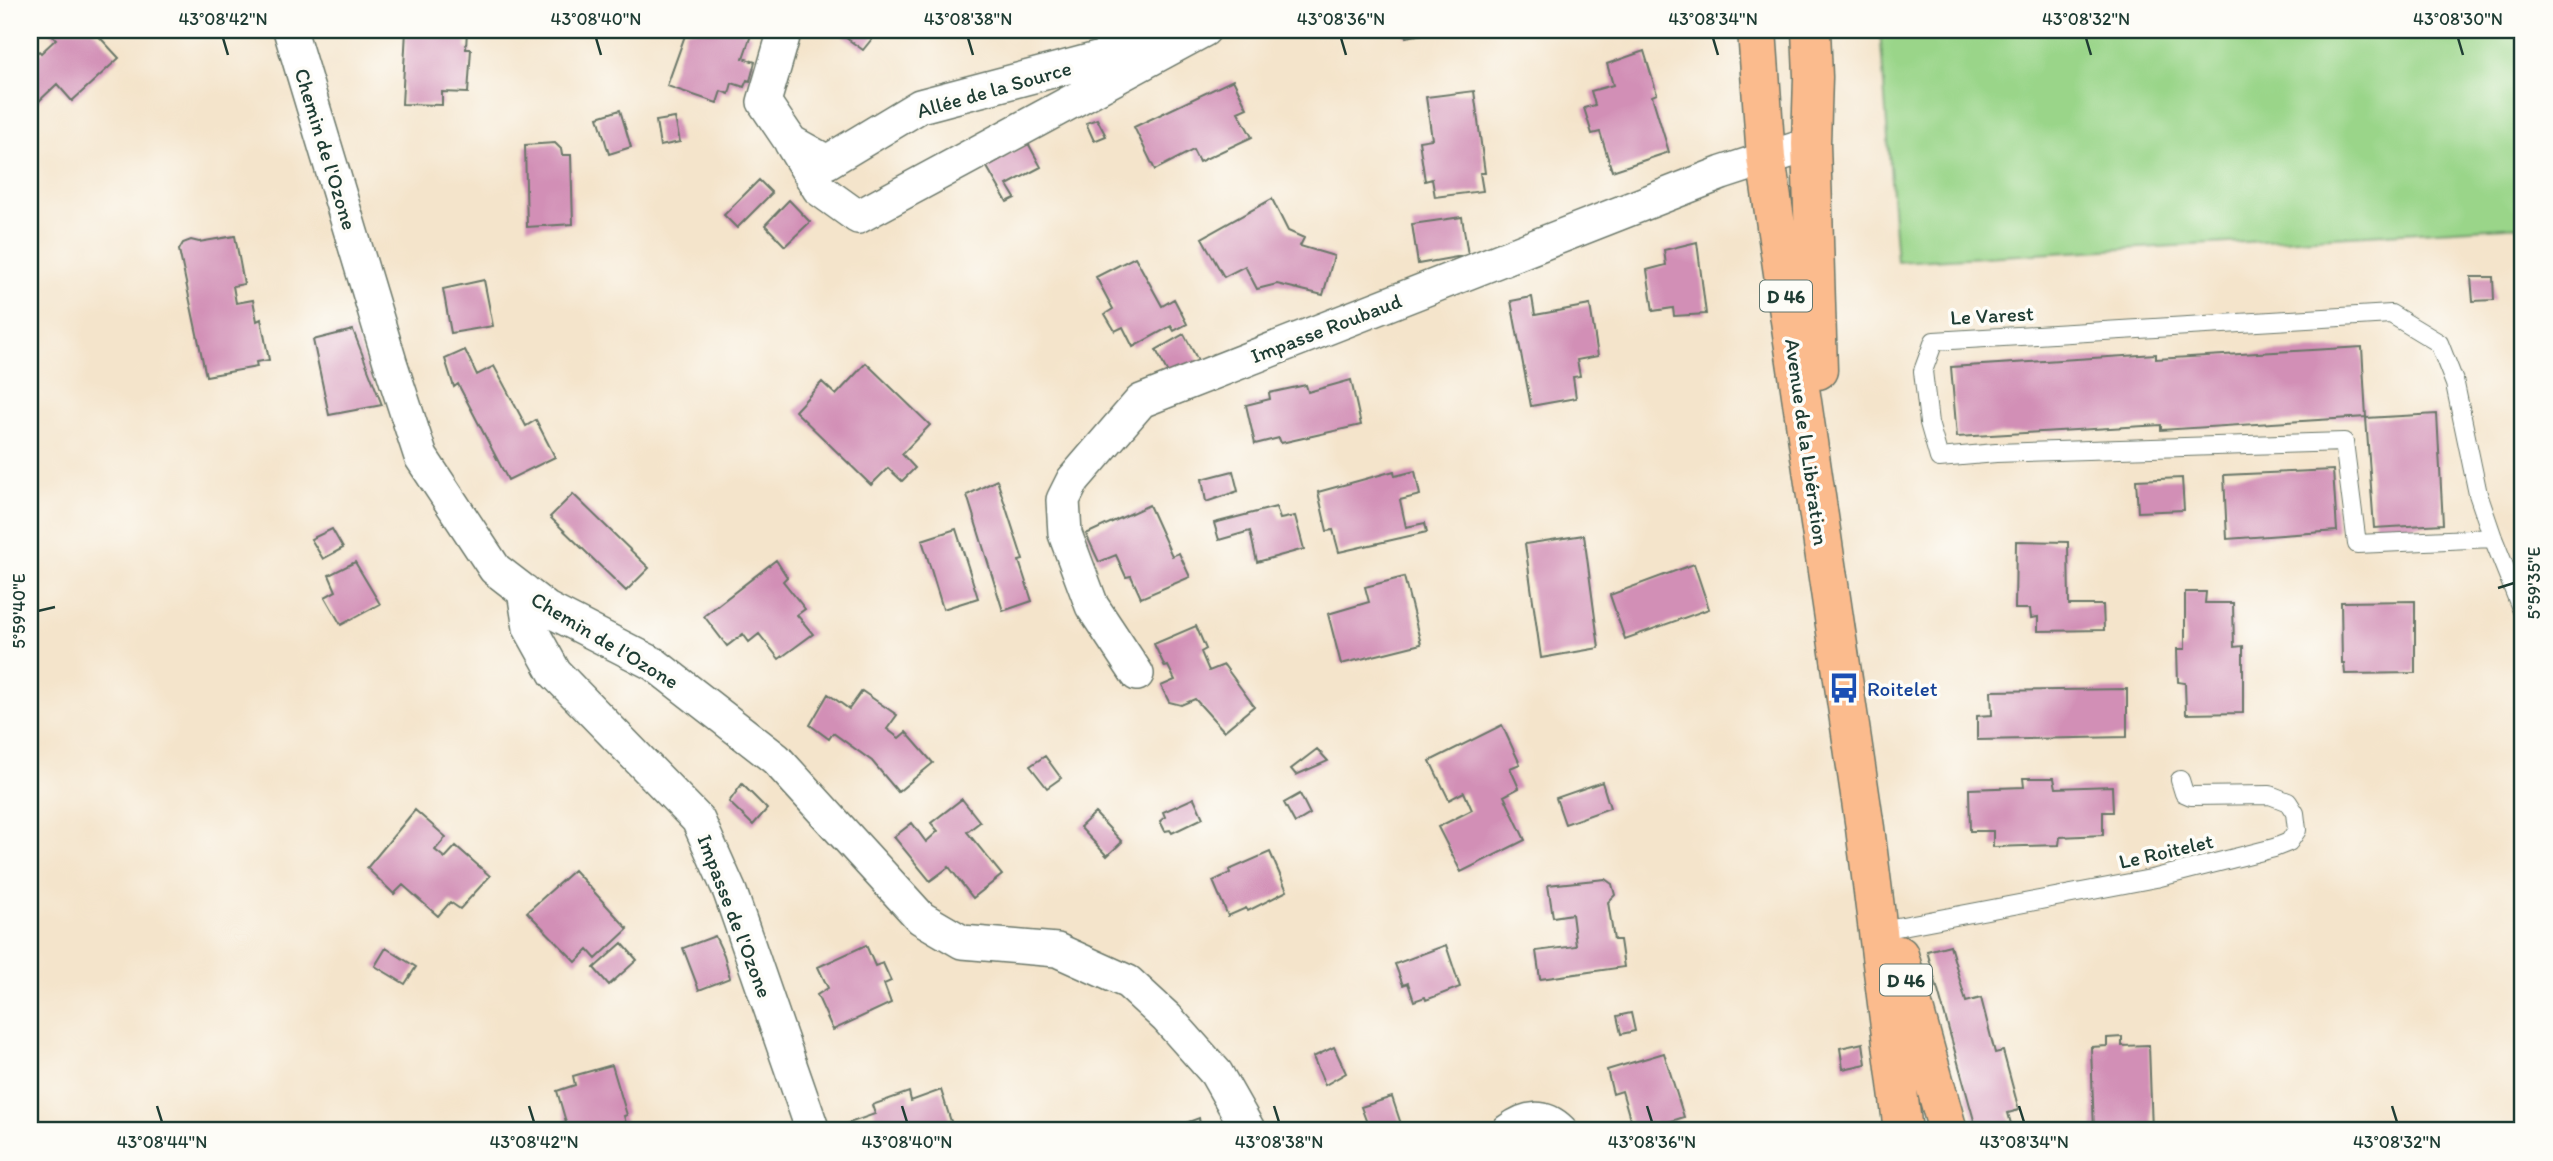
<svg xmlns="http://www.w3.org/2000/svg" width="2553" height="1161" font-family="Itim,sans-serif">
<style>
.green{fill:#9ad589;stroke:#5c895e;stroke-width:2}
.building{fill:#d28fb6}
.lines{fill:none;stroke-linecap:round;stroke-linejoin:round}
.service-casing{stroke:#6a7769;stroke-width:20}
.minor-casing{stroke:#6a7769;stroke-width:36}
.primary-casing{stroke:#6a7769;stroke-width:41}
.service{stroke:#fff;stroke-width:18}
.minor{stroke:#fff;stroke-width:33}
.primary{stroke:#fbbb8d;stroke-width:38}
.ticks{fill:none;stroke:#1f3d34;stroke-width:2.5}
.labels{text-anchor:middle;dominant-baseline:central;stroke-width:7;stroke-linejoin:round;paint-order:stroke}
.shield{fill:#fdfcf7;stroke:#62766e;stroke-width:2}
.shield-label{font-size:19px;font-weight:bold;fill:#1f3d34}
.street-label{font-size:21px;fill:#1f3d34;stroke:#fdfcf7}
.transit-label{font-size:21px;fill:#164399;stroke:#fdfcf7;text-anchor:start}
.neatline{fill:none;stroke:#1f3d34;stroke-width:2.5}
.ticks-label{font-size:18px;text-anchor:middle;fill:#1f3d34}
</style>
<rect width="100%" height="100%" fill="#fdfcf7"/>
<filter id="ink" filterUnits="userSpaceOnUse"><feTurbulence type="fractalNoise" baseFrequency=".0143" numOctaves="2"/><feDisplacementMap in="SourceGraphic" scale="14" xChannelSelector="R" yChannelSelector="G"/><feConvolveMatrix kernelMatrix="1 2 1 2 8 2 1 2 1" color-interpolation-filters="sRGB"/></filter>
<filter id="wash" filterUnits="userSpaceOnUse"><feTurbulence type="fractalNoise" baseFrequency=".00686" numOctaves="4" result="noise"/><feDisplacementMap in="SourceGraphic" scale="28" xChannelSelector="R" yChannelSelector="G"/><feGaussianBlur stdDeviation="1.57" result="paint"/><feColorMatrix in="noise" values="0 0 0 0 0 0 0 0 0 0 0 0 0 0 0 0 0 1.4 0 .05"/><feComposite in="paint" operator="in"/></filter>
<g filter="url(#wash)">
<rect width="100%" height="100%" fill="#f4e4cb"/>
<path class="green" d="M1880,30H2523V226L1897,262Z"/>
<g id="blocks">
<path class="building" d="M48,30H93L119,58L72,101L57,84L37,103L30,95V59L39,51L41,53L56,39Z
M406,30H467L466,49H471L468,93L442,92V105L402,104Z
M687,30H737L751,35L743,58L755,62L750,81L747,80L744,87L732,83L729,94L721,91L717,103L667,86Z
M835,30H879L863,50Z
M1405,30H1441V31L1406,37Z
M1644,51L1657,94L1652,96L1669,152L1612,171L1600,132L1592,134L1584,108L1595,105L1591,91L1613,85L1607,64Z
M1233,80L1247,108L1238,112L1252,137L1199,162L1193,150L1155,170L1134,127Z
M1474,91L1485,173H1480L1483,191L1435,197L1432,179L1425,181L1419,141L1432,139L1426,97Z
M620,110L631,147L609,154L598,117Z
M675,118L680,142L660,146L656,121Z
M1097,119L1106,136L1094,141L1086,123Z
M555,143L561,149L562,155H571L573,224L527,227L525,145Z
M1028,143L1041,167L1007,185L1015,198L1007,202L987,167Z
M759,180L772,193L737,228L724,215Z
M1272,199L1288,231L1304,238L1300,246L1334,256L1323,295L1277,284L1257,289L1245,266L1224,277L1202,238Z
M789,200L810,222L785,246L765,225Z
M1462,217L1468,255L1418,264L1412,224Z
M235,236L244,284L233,286L236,303L253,300L257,321L261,319L269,360L256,362L257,367L206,376L179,250L183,243L191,240L199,242Z
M1697,242L1706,314L1674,316L1673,308L1653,311L1647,270L1666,265L1664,250Z
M1135,257L1162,306L1174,299L1187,324L1174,331L1171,326L1133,347L1123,327L1115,331L1105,314L1113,309L1096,277Z
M2471,277H2493L2494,300L2473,301Z
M484,280L493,326L451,333L443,289Z
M1532,297L1535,315L1590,305L1598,356L1577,360L1580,376L1573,377L1576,398L1531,406L1511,301Z
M353,330L382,405L329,415L313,340Z
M1184,334L1202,368L1172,381L1156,350Z
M2362,347L2366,417L2161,430V425L1957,437L1951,367L2156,354V359Z
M465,350L477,375L494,366L526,426L536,420L555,457L508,480L458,384L454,387L445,359Z
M866,363L930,425L902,454L915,468L902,481L888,468L871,485L795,411L822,382L836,395Z
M1351,380L1361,425L1281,443L1279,438L1255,444L1246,405L1270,399L1269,393L1306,385L1308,392Z
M2437,414L2443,524L2374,528L2366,418Z
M2333,470L2337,531L2227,539L2224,475Z
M1233,471L1238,491L1206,502L1202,479Z
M1394,471L1395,476L1415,471L1420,495L1400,500L1406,527L1425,523L1427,532L1339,552L1333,530L1327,531L1318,492Z
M2182,478L2184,510L2138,512L2136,480Z
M997,480L1023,560L1019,561L1032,601L1003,611L967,495Z
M573,494L649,568L626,591L550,517Z
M1149,505L1172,556L1179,553L1190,577L1141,598L1131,576L1126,577L1116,555L1099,562L1086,534Z
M1276,507L1280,519L1295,516L1304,549L1257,562L1250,531L1219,540L1214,523Z
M332,529L343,548L323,559L311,539Z
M956,529L978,598L943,609L922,540Z
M1584,535L1599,648L1541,658L1525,544Z
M2016,541L2068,542L2069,605H2103L2104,630L2038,631V617L2031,618L2030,609H2015Z
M776,560L787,577L783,581L805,609L797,615L813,634L779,659L759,634L749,642L743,634L727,646L704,616Z
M355,562L380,604L341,625L325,597L336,591L329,575Z
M1694,564L1709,609L1625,639L1610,595Z
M1404,577L1421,644L1341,664L1328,614L1369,602L1365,587Z
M2185,592H2206L2205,603H2233L2234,647L2243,646V713L2186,714L2185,683L2178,682L2177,649H2185Z
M2415,601V673L2345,674L2344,663H2342L2341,602Z
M1196,626L1206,649L1201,652L1209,671L1224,665L1254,706L1224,731L1195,699L1181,705L1169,702L1161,686L1175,680L1168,666L1165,667L1154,644Z
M2127,689V737L1977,740V716L1992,715L1991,691Z
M862,691L897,715L887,729L899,738L906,732L933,763L898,792L872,761L833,733L829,739L810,725L828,694L849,709Z
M1502,725L1520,764L1510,768L1519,788L1504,796L1525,840L1461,872L1438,827L1472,810L1464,792L1449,800L1430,761Z
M1317,749L1328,761L1296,775L1291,769Z
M1045,756L1061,778L1047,788L1030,766Z
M2023,778H2054L2056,788L2112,786L2113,812H2103V835L2060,837L2059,845L1993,847V831H1970L1969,789L2024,787Z
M1602,782L1610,808L1565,824L1556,798Z
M742,784L767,809L753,825L729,802Z
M1300,794L1310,814L1295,823L1284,803Z
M1194,798L1203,818L1172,833L1170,830L1165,831L1160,821L1165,817L1163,812Z
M962,799L980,822L967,832L1002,875L973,898L949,867L930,881L894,837L912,823L926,842L938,831L931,823Z
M415,810L446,837L435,850L445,858L456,846L490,876L460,909L450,902L438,916L403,885L394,894L367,868Z
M1095,813L1122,842L1107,856L1080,827Z
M1270,852L1287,891L1248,911L1246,908L1228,916L1213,881L1230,873L1229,870Z
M574,870L628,929L596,959L588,950L576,962L527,912Z
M1605,879L1612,884L1615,895L1608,902L1614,940H1620L1624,967L1540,979L1536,951L1576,946L1572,914L1553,917L1548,885Z
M715,936L724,955L730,978L699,990L683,948Z
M622,943L637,960L609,985L594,968Z
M866,945L875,966L883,963L891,981L884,984L891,1003L833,1030L817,995L828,988L818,967Z
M1446,945L1460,987L1426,1000L1425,997L1414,1001L1408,983L1403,985L1395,964Z
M1950,945L1966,1002L1981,998L1995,1053L2003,1051L2019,1110L2008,1113L2013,1131H1977L1927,951Z
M386,948L416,967L405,984L375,966Z
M1631,1013L1635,1031L1621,1034L1617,1016Z
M2122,1037V1046L2149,1045L2152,1131H2094L2091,1047L2107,1046V1038Z
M1863,1043L1866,1064L1843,1069L1840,1048Z
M1334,1047L1346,1073L1325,1085L1313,1057Z
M1664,1053L1684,1117L1656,1126L1654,1122L1633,1129L1622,1091L1613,1094L1607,1070Z
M612,1065L627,1115L624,1116L628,1131H556L554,1125L566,1122L557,1091L575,1085L573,1076Z
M941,1090L954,1131H849L846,1124L875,1114L872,1105L909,1092L911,1101Z
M1392,1097L1401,1124L1394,1126L1395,1131H1370L1361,1107Z
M1199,1118L1201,1131H1164Z"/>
</g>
</g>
<g filter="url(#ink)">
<use href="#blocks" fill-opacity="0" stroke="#6a7769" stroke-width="2"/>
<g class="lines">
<g class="service-casing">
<path id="service" d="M2391,314L2439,343L2455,384L2478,494L2493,538L2357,544L2344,442L1996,453L1939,458L1929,423L1923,371L1934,341Z
M2493,538L2523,613
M1892,928L2156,878L2274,848L2289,842L2297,830L2295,813L2288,802L2270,795L2191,796L2184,793L2180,780"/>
</g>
<g class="minor-casing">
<path id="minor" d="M290,30L390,362L421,457L495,569L547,609L654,664L776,759L921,918L962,942L1057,950L1128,982L1167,1018L1216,1073L1249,1131
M785,30L764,102L791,142L827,162L920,106L1131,50L1164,30
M791,143L819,189L858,217L1204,30
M524,591L530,628L555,673L698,820L730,892L813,1131
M1137,674L1092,606L1065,534L1063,500L1073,480L1141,401L1722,173L1811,144
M1508,1131C1526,1117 1544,1114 1561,1131"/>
</g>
<g class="primary-casing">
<path id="primary" d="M1757,30L1766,158L1865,828L1903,1131
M1811,30L1813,77L1811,144L1818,370
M1899,955L1948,1131"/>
</g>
<use href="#service" class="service"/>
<use href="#minor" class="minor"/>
<use href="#primary" class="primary"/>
</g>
</g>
<path class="ticks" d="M223,38L228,55M596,38L601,55M968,38L973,55M1341,38L1346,55M1713,38L1718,55M2086,38L2091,55M2458,38L2463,55M2498,588L2514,583M38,611L55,607M157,1106L162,1122M529,1106L534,1122M902,1106L907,1122M1274,1106L1279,1122M1647,1106L1652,1122M2019,1106L2024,1122M2392,1106L2397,1122"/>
<defs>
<g id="bus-bare" transform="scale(2.415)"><path d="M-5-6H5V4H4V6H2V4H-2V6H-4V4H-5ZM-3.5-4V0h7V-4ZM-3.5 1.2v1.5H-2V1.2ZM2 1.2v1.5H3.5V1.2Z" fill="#1a4fb4" stroke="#fdfcf7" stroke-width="2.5" paint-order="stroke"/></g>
</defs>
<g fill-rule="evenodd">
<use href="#bus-bare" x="1844" y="688"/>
</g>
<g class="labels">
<g class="shield">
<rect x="1760" y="280.5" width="52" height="31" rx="5"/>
<rect x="1880" y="964.5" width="52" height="31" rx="5"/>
</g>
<g class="shield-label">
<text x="1786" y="296">D 46</text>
<text x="1906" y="980">D 46</text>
</g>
<g class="street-label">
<text transform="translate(994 89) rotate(-16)">Allée de la Source</text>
<text transform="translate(326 149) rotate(73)">Chemin de l'Ozone</text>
<text transform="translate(1992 315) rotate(-3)">Le Varest</text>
<text transform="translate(1326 328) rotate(-21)">Impasse Roubaud</text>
<text transform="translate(1807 442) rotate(82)">Avenue de la Libération</text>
<text transform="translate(605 640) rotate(31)">Chemin de l'Ozone</text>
<text transform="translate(2166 851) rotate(-13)">Le Roitelet</text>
<text transform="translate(735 916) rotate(69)">Impasse de l'Ozone</text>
</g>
<g class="transit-label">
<text x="1867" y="688">Roitelet</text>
</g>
</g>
<rect width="2553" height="1161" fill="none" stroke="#fdfcf7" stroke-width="77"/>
<rect x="38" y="38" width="2476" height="1084" class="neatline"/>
<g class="ticks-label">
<text x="223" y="25">43°08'42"N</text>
<text x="596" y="25">43°08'40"N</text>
<text x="968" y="25">43°08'38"N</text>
<text x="1341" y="25">43°08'36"N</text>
<text x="1713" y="25">43°08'34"N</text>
<text x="2086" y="25">43°08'32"N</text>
<text x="2458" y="25">43°08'30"N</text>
<text transform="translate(2534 583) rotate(-90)" y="6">5°59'35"E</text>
<text transform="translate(19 611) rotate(-90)" y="6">5°59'40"E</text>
<text x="162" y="1148">43°08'44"N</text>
<text x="534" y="1148">43°08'42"N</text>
<text x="907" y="1148">43°08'40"N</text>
<text x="1279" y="1148">43°08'38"N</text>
<text x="1652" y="1148">43°08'36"N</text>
<text x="2024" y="1148">43°08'34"N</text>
<text x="2397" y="1148">43°08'32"N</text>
</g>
</svg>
